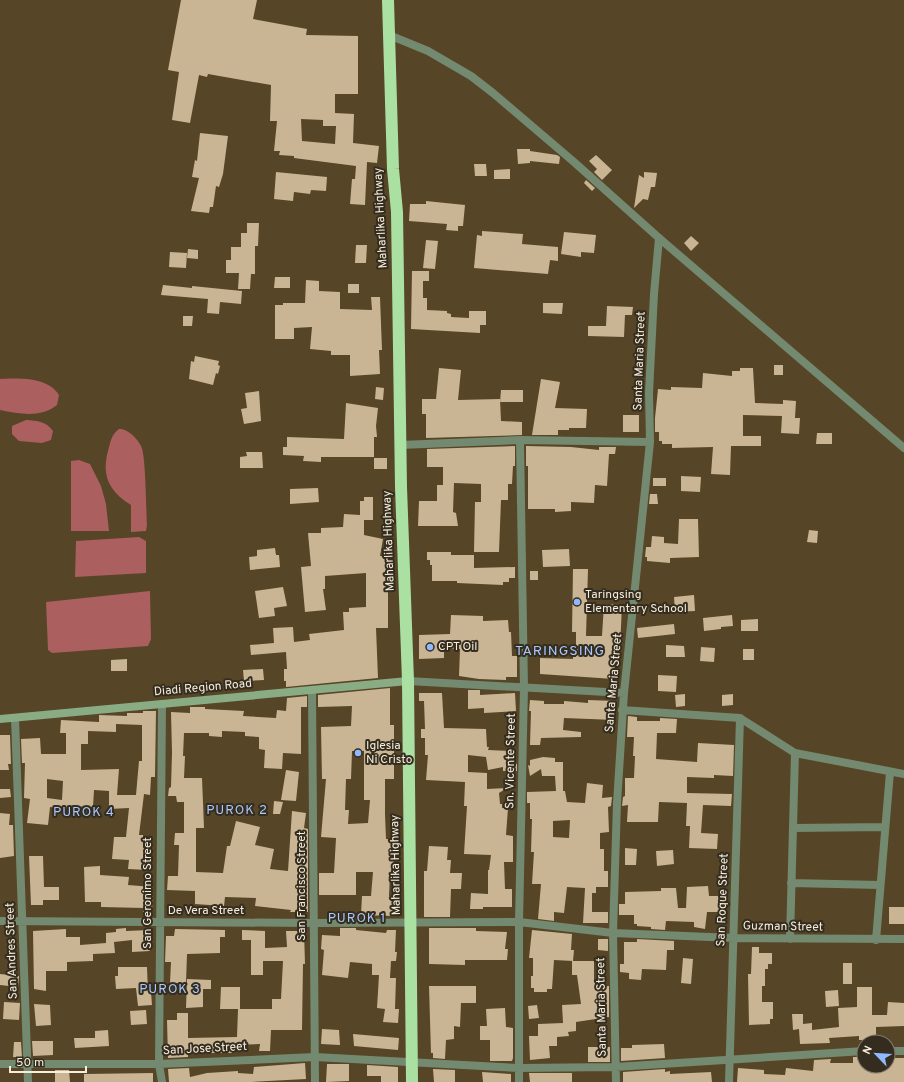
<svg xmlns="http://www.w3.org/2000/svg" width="904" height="1082" font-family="Overpass,sans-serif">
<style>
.water{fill:#ab5f5e}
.building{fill:#c9b593;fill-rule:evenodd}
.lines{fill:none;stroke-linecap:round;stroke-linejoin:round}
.street{stroke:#738970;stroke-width:8}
.secondary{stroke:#8aac85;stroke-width:8}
.highway{stroke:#abe0a3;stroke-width:12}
.poi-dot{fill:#90b8fd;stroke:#342d1f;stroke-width:1.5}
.labels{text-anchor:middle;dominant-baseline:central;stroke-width:4;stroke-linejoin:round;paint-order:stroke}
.street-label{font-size:12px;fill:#f7eddb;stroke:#342d1f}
.poi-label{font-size:12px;fill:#f7eddb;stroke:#342d1f;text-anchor:start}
.neighbourhood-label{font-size:13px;letter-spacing:1px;fill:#aac8fc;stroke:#342d1f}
.quarter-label{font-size:14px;letter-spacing:1px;fill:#aac8fc;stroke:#342d1f}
</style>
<rect width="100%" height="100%" fill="#564526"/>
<path class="water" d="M0,379C19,378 48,377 59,395L57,405C41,418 20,414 0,410Z
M26,420C38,421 46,421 53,431L51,440L42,443L19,441L12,434V426Z
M119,429C127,428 138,439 141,446C146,455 146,510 147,525L146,531L131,532V505C107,490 101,474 109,447C111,440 112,434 119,429Z
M79,460L90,464L101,486L106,504L109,531H71V461Z
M139,537L146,541V573L75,577L76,541Z
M150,591L151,639L148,646L52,653L48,650L46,602Z"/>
<path class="building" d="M181,0H257L253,19L307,29L306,35L358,36V94H335V113L354,114L353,143L379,146L377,163L367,162L365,205L350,204L352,179H355L356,166L294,158V156L279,155L280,151H274L277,121H270L271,85L208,74L207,77L199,75L190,123L172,120L179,72L168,70ZM301,119L323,120V126H336L335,144L302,141Z
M200,133L228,136L223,174L219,187L216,186L213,207H210L209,213L191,211L199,178L192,177L195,160L197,161Z
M517,149H530V151L557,155L560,157L559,164L530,161V163L518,164Z
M596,155L612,170L602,180L594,172L597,169L589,161Z
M474,164H486L487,176H475Z
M510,169V179H494V170Z
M276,172L327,177L326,191L311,190L310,194L294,192L293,201L274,199Z
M644,172L657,173L655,187H651L648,200L643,199L634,208L639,175L644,178Z
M586,180L595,188L592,191L584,183Z
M426,201L465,205L463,226H458V231L446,230L447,224L409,221L410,204H426Z
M247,223H259L258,246H255V274H251L250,289H238L239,273H226V260H231V247H241V233H247Z
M482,231L523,234L522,244L558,247V261L550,260L548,274L474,268L477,235L482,236Z
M564,232L596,235L594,253L581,252V257L561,254Z
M691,236L699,243L691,251L684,243Z
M426,240L438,241L435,269L423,268Z
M356,245H367L366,263H355Z
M188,249L198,250V259L187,258Z
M170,252L187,253L186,268L169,267Z
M412,271H429V281H423V298H427V310L447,311V313L451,314V317L469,318V311H486V325H480V333L411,329Z
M275,277H290V288H274Z
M306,280L319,281V291L340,292V309L372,310L371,297H380L382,350H379L380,374L350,376V355H331V351L310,349L312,327L294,328V339H275V305H283V303H305Z
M348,284H359V293H348Z
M163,285L192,288V286L242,291L241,304L220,302L219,314L207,313L208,299L161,295Z
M543,303H563L562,314L543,313Z
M607,306L633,307L632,315H625L624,337L588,336V326H606Z
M183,316H193L192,326H183Z
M195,356L219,361L218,365L220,366L218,374L216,373L213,385L189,379L191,361L194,362Z
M774,365H783V375H774Z
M439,368L461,370L458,400L500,399L501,421L522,422V435L426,438V414H422V399H436Z
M740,368H753L755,403L783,404V400L796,401L795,418H800L799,434L781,433L782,416L743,415V436H761V446H731L730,475L711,474L713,447L672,448V444H662V441H659V432H655V418L658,389L671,390V387L702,388L703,373L732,376V371H740Z
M541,379L560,382L555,408L587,409L586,428H569V430H558V435H532Z
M376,387L384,388L383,400L375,399Z
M501,390H523V402H500Z
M259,391L261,421L244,424L241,409L247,408L245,393Z
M346,403L378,408L376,426L377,437H374V457H321V462L303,461L304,456L283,455V447H287V437L344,439Z
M623,415H639V432H623Z
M817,433H832V444H816Z
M515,446V466H513L512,484H508V500H501L499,552H474L475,502H481V484L454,483L453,512L456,513L458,526H418L419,501H437V485H443V467H427V449Z
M526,446L571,447L599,450V447H616L615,454H609L607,486L595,485L594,503L571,502V511L555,512V509H528V466H526Z
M246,452H262L263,468H240V457L247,456Z
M374,458H387V469H374Z
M681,476L701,477L700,492L681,491Z
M653,478H666V486H653Z
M318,488L319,502L290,504V489Z
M650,494H657L658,504H649Z
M364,497H373V520H364V535L383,539L380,556H388V628H376L378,678L286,687V681H284V669H287L286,652L251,655L250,645L274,643L273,628L293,627L294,642L310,640L309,634L344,630L343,612H349V608L366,607V573L325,576V589H323L326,610L305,612L301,567L311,566L308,533H321V528L343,527L344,514L360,515V501H364Z
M679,519H698L699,557L670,558V563L647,561V557H645L646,547H651L652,536L664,537V543L678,544Z
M809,530L818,531L817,543L807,542Z
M275,548L276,555H279L280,567L250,570L249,557L257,556V550Z
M569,549L570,566L543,567L542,550Z
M427,552H451V555H474V568L515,567V578H509V582H503V585L457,583V581H432V565H430V560H427Z
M573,569H588L586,636H602L604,604L622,605L620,648H615L614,679L540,674V658L573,659V657H576V632H572Z
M530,571H538V580H530Z
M283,587L287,606L274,608L275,616L259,618L255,591Z
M694,595L695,611L675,612L674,597Z
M451,615L483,616V621L508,620L509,632H511L512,656H517V677H506V680L479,679L459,676L460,649L444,648V658L419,659V635L450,634Z
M732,615L733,626L721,627V629L704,631L703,618Z
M758,619V631H741V620Z
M674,624L675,634L638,638L637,628Z
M666,645L684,646L685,657H666Z
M701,647L715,648L714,662L700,661Z
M743,649H754V660H743Z
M127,659V671H111V660Z
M263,669L264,680L244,681L243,670Z
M658,675L677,676L676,692L658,691Z
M390,688V725H394V779H385V814L386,839H393L394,873H390L389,896H394V916L361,915L362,896H371L373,872H356V895H319V873H334L336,838L321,837L326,779H322L321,727L351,726L352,706L318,707V695ZM352,751H364V800H370L368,823L348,824L349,810H345L346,779H351Z
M468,690H480V695L515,693L516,711L484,713V708L468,709Z
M419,693H442L444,728L486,729L487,747H489L488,750L512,751L511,763L517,764V771H503V767L488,770L486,757L468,755V772L487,773V789L507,788L499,793L500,804H502V808H508L506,835L513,836V862H504L505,889H512V907H483V909H470L471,893L488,894V870H489L491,855L464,854L467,806H464L465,782L426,780L428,755H425V738H421V729H425L424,701H419Z
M685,694V706L676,707L675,695Z
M733,694V705L722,706V695Z
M307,696V707H301V754L283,753L282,769L264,768L265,750L259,749V737L245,736V732L222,731V737L209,736V733H184L183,756H185L184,778H202L204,828H196V872L223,873L227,846H230L236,821L260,827L255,845L274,849L270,869L288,871L292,811L306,813L304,828L308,829V912H290L291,910L255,906L256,898L225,897L224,906L195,904V891L167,890L168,876H178L179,845H174L175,833H184V802H177L176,796H168L169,788L171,787L172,753L171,712L190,713V707H205V709L244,711L243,716L276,718L277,710L286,711L287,698Z
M530,700L544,701V704H564V701L588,703V700L615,701V720L564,718L563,730L581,732V737L541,738L540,745H530L531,711H529Z
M143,711H156L155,777H151L150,795L144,794L139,835H143V848H149L148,870L128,869L129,860L112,859L114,837H126L129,808L109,809V791L94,790L93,807L67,806L66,809L50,807L48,825L27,823L30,799L24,798L25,763H22L21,739L40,738L41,754H66V733H60L61,720L99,722V715L127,716V713H143ZM116,724L142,725V761H139L136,795H117L119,769L81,770V744H88V731L116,732ZM47,779L63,781L62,800L47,798Z
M628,716L637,717V721H660V718L677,719L676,733H657L656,759L697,762L698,743L734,745L733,776L714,775V778L687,777V793L732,794L731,806L703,805L701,833L718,834L717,849L689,848L690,826H686L687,803L659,802L658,822H627L628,805L622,806L623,797L625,796V778H634L635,756H633L634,737H627Z
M0,735H10L11,764H8L9,770H0Z
M543,757L555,758V762H563V791H565L567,802L585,803L587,783L603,785L602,798L612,797L611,806L608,807L609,832L600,833V849H604V871H608V887H596V893H592V912H608V923H583L585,888L567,887L564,913L554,912V921L538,919L541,884H532L534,852H531L532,819H530V803H527V792L556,791L555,776H542L541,769L530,776L528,765L530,766V760ZM570,820L569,838L553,837V821Z
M286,770L299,772L296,801L281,800Z
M0,789H10L11,797L0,798Z
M274,801L283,802L280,814H273Z
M0,813L10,814L9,825H13L14,856L0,858Z
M429,846L448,847L447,860H451L450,873H462L461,889H451L450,917H424V871H427Z
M625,848L637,849L636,865H625Z
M673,850L674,864L657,866L656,851Z
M29,856H43L44,887H59V900H43V905H31Z
M100,866V875L129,877L128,885L153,887L152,912H143L144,908L101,907V902H85L84,867Z
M708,886L709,896H725L724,912H707L705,929L694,927V922L666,921L665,930L651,929V927L637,926V924H634V915H619V904H625V892L661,891V888H676L678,908H686L687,887Z
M889,907H904V924H889Z
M126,928V931L149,930L150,951L132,952V940L114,942L115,953L93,954V961L67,962V971H46V991L34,989L33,931L66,929V937H80V945L106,943V933L116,932V929Z
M340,928H356V930L386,933L387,930H396L395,952H397L396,961H391L390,978H396L395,1009H399L398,1023L383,1022L385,1009L377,1008L379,975H372V964L350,962L348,978L322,975L324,950L321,949L322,935L340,936Z
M429,928H476V931L507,932L505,949H508L507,960H465V965L429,964Z
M175,929L225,930V937H220V953L187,954L186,983H170L171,962H165L166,936H174Z
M242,930L265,931V948L287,947L286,931H304L305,964H303L302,1030H271L270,1051H259L260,1044L232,1045V1053H188V1057L168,1058L167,1020H177V1013H188V1038L237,1037L238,1009H220L221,987H240V1009H272V999H281L283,961H263V975H251V940H242Z
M532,930L572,934L571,950H574L573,961L554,960L552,989H547V992H534V988H531V976H533V958H529Z
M598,939H608V951L598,950Z
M637,939L674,941V950H667L666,970L642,969L641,980L629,979V973L620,972V964H624V942H637Z
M752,947H759V953H772V964H768V969H765V986H762V1002H773V1019H770V1024L749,1025L748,974H751Z
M683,958L693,959L691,984L681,983Z
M572,961H594V980L597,987L609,986V1017L576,1022V1031L568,1032L569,1036L557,1037V1046H549L550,1058L530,1060L529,1036H538V1024L563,1023L562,1005L581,1004L577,975H572Z
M843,963H852V984H843Z
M118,967H147L148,992H151L152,1005L138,1006L136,988L116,989L115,976H118Z
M0,974L19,976L18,987L0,985Z
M187,979L211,980V989H203V1007L186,1008Z
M429,986H476V1003H461L460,1027L454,1026V1039L446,1040L445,1059L433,1058V1053H431Z
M857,987H872V1015H887L888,1002L904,1003V1026L876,1027V1040H859V1036L829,1038L830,1043L800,1044L799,1029L793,1030L792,1014H803V1024L812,1023V1030L839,1027L838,1008L857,1007Z
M838,990L839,1006L826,1007L825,991Z
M4,1002L20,1003L19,1020L3,1019Z
M34,1004L50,1005L51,1025L36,1026Z
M537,1005L539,1018L529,1019L528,1006Z
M505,1008L506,1027L513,1028V1058L512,1061H490V1040H480V1026H487L486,1009Z
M146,1010L147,1024L131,1025L130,1011Z
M322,1029L339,1030L340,1045L321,1044Z
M108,1030L109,1046L75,1048L74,1038H95V1031Z
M353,1034L399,1038L398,1050L354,1046Z
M32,1041H53V1055L33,1056Z
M14,1042H21L22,1057H13Z
M664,1044L665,1058L621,1061V1048H632V1045Z
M588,1047H610V1062H588Z
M853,1057H864V1066H888V1058H904V1082H737L738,1068L764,1070V1074L785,1075L786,1068L813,1071L814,1060L831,1059L830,1063H853Z
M305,1063L306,1079L251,1082H169L168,1069L189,1068L190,1077L207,1073L238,1071V1073L253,1074L254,1067Z
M327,1064H349V1081L326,1082Z
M367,1065L398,1067V1082H381V1076H367Z
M433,1069L455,1070V1082H434Z
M665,1069V1072L670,1071V1074L711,1072L712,1082H623V1072Z
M55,1070H69L70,1082H55Z
M482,1072L511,1074V1082H483Z
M153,1073V1082H84V1074Z
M529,1073H572V1082H530Z"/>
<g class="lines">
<path class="street" d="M389,35L428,51L471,76L493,93L574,162L659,238L904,448
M400,445L520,440L650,442
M408,681L624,693
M312,690L315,1082
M162,704L159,1064L162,1082
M622,710L740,718L795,753L904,774
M15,718L28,1082
M793,828L885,827
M791,883L880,885
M0,921L315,923L519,922L613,933L734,938L904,939
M790,939L795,753
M876,940L890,772
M888,1051H904
M0,1064H159L315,1057L519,1068L615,1067L864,1051
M519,1082V922L524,688L520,440
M616,1082L613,933L617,803L624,693L650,442L649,393L654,294L659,238
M729,1082L740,718"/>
<path class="secondary" d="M0,719L408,681"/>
<path class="highway" d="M388,0L393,169L397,212L401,487L408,681L412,1082"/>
</g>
<g class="poi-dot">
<circle cx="577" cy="602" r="4"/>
<circle cx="430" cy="647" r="4"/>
<circle cx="358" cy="753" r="4"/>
</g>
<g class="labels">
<g class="street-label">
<text transform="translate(381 218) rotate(-93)">Maharlika Highway</text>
<text transform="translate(640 361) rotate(-88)">Santa Maria Street</text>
<text transform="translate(389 541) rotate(-92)">Maharlika Highway</text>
<text transform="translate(614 683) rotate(-85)">Santa Maria Street</text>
<text transform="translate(203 688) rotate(-5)">Diadi Region Road</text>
<text transform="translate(511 761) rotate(-89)">Sn. Vicente Street</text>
<text transform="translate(396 865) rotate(-91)">Maharlika Highway</text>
<text transform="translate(302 886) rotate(-90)">San Francisco Street</text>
<text transform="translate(148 893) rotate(-90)">San Geronimo Street</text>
<text transform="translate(723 900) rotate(-88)">San Roque Street</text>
<text x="206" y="911">De Vera Street</text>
<text transform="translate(783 927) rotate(1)">Guzman Street</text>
<text transform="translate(12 951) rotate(-92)">San Andres Street</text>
<text transform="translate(602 1007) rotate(-91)">Santa Maria Street</text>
<text transform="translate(205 1049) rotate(-3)">San Jose Street</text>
</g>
<g class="poi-label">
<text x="585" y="595">Taringsing<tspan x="585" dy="14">Elementary School</tspan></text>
<text x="438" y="647">CPT Oil</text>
<text x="366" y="746">Iglesia<tspan x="366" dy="14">Ni Cristo</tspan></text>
</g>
<g class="neighbourhood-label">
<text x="237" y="811">PUROK 2</text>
<text x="84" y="813">PUROK 4</text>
<text x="357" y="919">PUROK 1</text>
<text x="170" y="990">PUROK 3</text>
</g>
<g class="quarter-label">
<text x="560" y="651">TARINGSING</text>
</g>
</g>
<g transform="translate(876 1054) rotate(295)"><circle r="19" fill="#342d1f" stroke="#827a6a"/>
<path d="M0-3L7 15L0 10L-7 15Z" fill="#90b8fd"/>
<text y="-6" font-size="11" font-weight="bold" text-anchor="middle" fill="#f7eddb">N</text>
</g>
<path d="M10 1066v6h76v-6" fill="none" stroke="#f7eddb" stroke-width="2"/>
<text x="16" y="1066" font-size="12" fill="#f7eddb" stroke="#342d1f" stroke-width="3" paint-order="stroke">50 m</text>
</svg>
